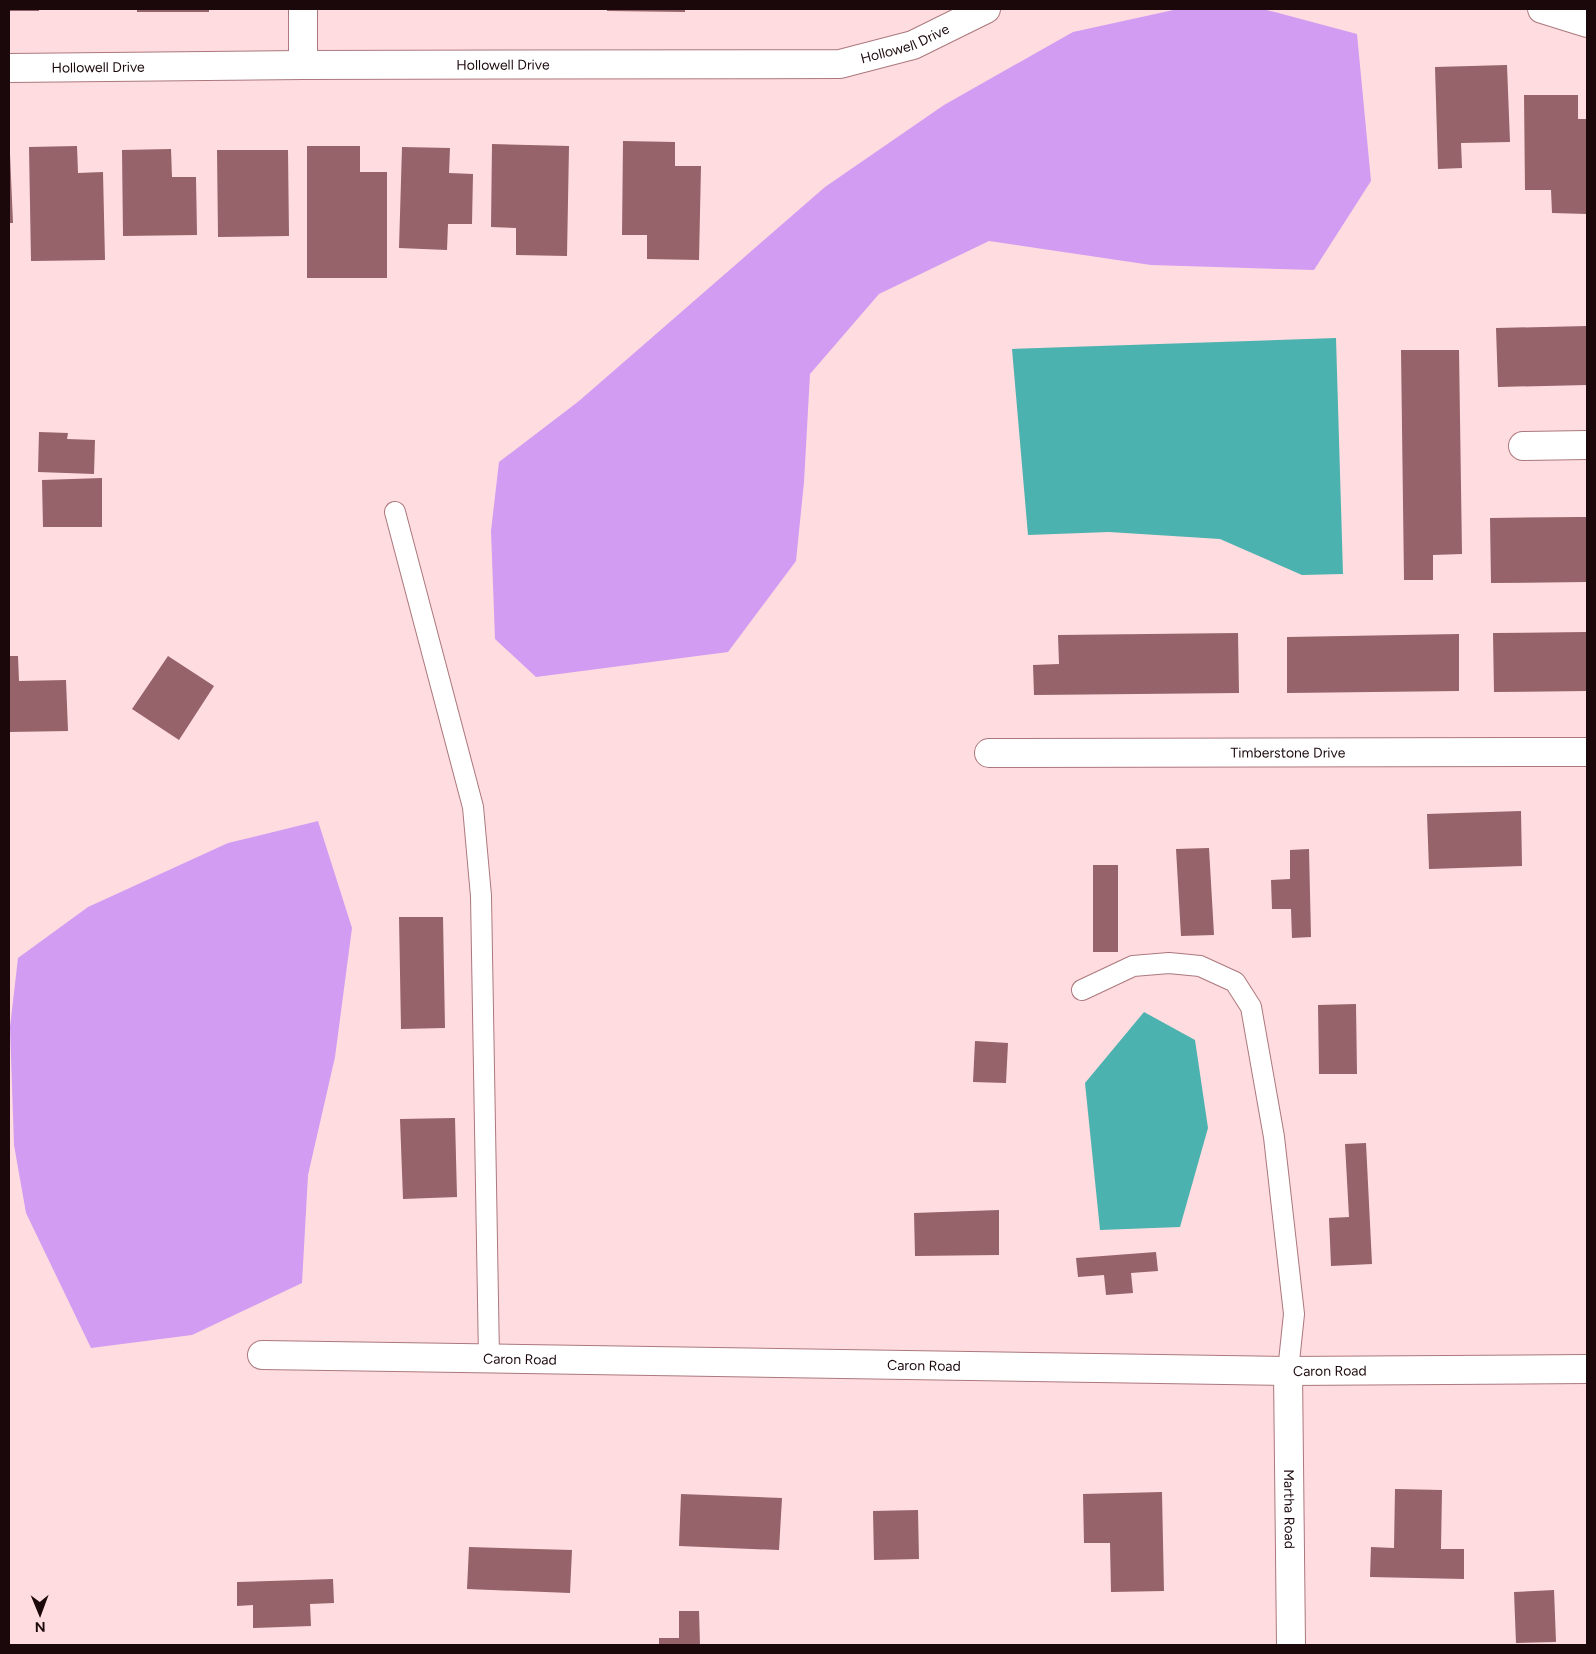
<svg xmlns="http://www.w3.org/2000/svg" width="1596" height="1654" font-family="Figtree,sans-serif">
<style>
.green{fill:#d29cf2}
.water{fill:#4cb2af}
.building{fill:#956369}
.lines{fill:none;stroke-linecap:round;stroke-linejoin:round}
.lane-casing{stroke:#ab787d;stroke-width:22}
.street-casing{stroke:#ab787d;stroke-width:30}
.lane{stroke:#fff;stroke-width:20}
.street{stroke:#fff;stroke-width:28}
.labels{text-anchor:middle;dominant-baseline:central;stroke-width:5;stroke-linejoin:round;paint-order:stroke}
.street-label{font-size:14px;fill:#1a080b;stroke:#ffdcdf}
</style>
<rect width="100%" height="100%" fill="#ffdcdf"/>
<path class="green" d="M1178,9H1263L1357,34L1371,181L1314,270L1151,265L989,241L879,294L810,374L804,482L796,561L728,652L536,677L495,639L491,531L499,462L579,401L825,187L944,105L1073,32Z
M318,821L352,928L335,1057L308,1175L302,1283L192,1335L91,1348L26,1213L14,1145L10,1027L18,958L88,907L228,843Z"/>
<path class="water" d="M1336,338L1343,574L1302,575L1220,539L1109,532L1028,535L1012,349Z
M1144,1012L1195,1040L1208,1128L1180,1227L1100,1230L1085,1083Z"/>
<path class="building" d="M9,9H39V11H9Z
M137,9H209V12H137Z
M607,9H685V12L607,11Z
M1507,65L1510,142L1461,143L1462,168L1438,169L1435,67Z
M1524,95H1578V119H1587V214L1552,213L1551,190H1525Z
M623,141L675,142V166H701L699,260L647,259V235H622Z
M492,144L569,146L567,256L516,255V228L491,227Z
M77,146L78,173L103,172L105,260L31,261L29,147Z
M307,146H360V172H387V278H307Z
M402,147L450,148L449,173L473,174L472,224H448L447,250L399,248Z
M171,149L172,177H196L197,235L123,236L122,150Z
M217,150H288L289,236L218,237Z
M9,154H10L13,223H9Z
M1587,326V385L1498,387L1496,328Z
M1401,350H1459L1462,554L1433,555V580H1404Z
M39,432L68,433L67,439L95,440L94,474L38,472Z
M102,478V527H43L42,480Z
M1580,517H1587V582L1491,583L1490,518Z
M1587,632V691L1494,692L1493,633Z
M1238,633L1239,693L1034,695L1033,665L1059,664L1058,635Z
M1459,634V691L1287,693V637Z
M9,656H18L19,681L66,680L68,731L9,732Z
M168,656L214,686L179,740L132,709Z
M1521,811L1522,866L1429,869L1427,814Z
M1209,848L1214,935L1181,936L1176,849Z
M1309,849L1311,937L1292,938L1291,909H1272L1271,880L1290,879V850Z
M1093,865H1118V952H1093Z
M399,917H443L445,1028L401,1029Z
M1356,1004L1357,1074H1319L1318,1005Z
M975,1041L1008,1043L1006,1083L973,1082Z
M455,1118L457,1197L403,1199L400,1119Z
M1366,1143L1372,1264L1331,1266L1329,1218L1349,1217L1345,1144Z
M999,1210V1255L915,1256L914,1213Z
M1156,1252L1158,1271L1131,1273L1133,1293L1106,1295L1104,1275L1078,1277L1076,1258Z
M1395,1489L1442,1490L1441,1549H1464V1579L1370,1577L1371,1547L1394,1548Z
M1162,1492L1164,1591L1111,1592L1110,1543H1084L1083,1494Z
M681,1494L782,1498L779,1550L679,1546Z
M918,1510L919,1559L874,1560L873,1511Z
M469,1547L572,1550L570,1593L467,1589Z
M333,1579L334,1603L310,1604L311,1626L253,1628V1605L237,1606V1582Z
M1554,1590L1556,1642L1516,1643L1514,1592Z
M679,1611H699L700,1645H659V1638H679Z"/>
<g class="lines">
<g class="lane-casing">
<path id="lane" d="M395,512L473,807L481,896L489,1358
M1082,990L1133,966L1169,963L1200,966L1235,982L1251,1007L1274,1137L1294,1314L1288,1371"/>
</g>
<g class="street-casing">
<g id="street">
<path d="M303,9V65"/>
<path d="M1542,9L1587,23"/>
<path id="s1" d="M9,68L303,65L840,64L913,45L986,9"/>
<path d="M1523,446L1587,445"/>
<path id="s2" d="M989,753L1587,752"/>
<path id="s3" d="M262,1355L1288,1371L1587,1369"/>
<path id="s4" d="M1288,1371L1291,1645"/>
</g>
</g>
<use href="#lane" class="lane"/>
<use href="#street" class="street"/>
</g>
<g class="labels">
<g class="street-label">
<text stroke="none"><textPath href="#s1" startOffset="899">Hollowell Drive</textPath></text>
<text stroke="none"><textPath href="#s1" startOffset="494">Hollowell Drive</textPath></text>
<text stroke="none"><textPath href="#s1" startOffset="89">Hollowell Drive</textPath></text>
<text stroke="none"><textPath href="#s2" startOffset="299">Timberstone Drive</textPath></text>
<text stroke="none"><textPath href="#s3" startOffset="258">Caron Road</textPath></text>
<text stroke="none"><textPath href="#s3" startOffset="662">Caron Road</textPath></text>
<text stroke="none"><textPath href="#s3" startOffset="1068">Caron Road</textPath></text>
<text stroke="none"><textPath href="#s4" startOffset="138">Martha Road</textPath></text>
</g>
</g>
<rect width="1596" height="1654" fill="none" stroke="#1a080b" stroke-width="20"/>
<g transform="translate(40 1614) rotate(179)" stroke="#ffdcdf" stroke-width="4" paint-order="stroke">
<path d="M0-4L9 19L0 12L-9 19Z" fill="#1a080b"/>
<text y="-8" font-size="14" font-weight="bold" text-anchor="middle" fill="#1a080b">N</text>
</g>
</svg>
